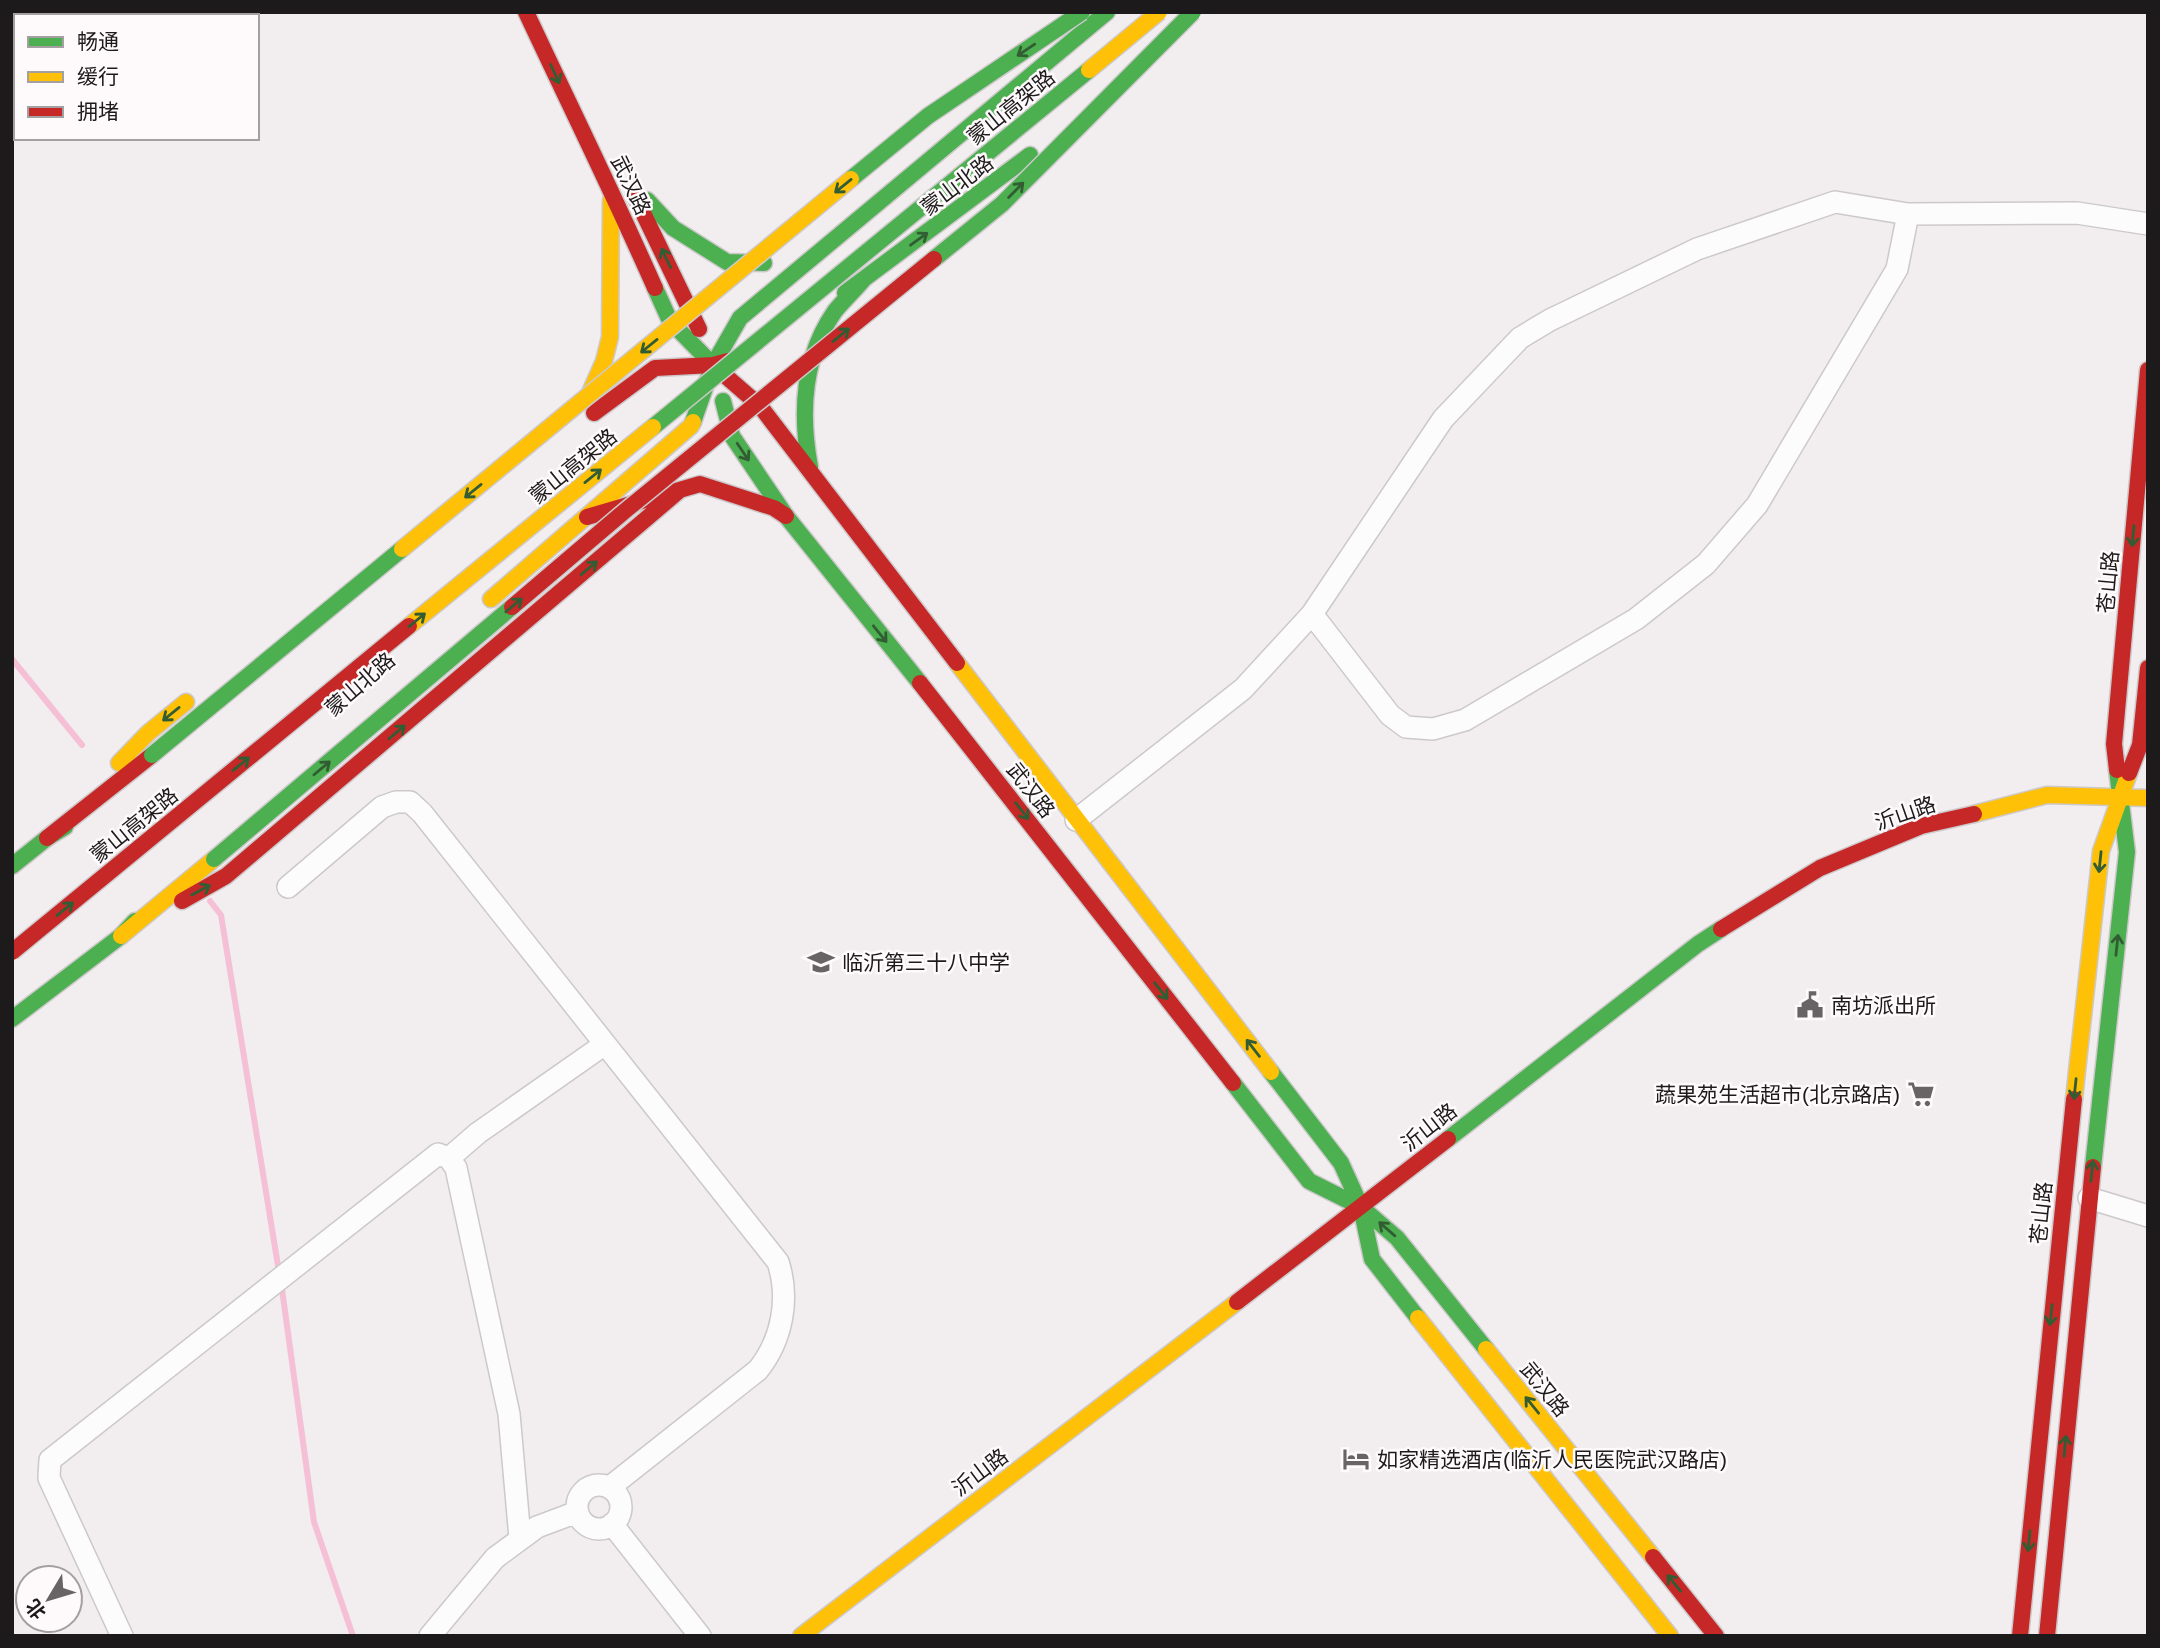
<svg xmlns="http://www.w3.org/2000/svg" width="2160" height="1648" font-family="Arial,'Noto Sans SC',sans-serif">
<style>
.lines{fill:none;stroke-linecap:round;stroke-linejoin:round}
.stream{stroke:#f5c0d5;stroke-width:6}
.street-casing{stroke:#cdc9cb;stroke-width:24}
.fast-casing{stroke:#cdc9cb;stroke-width:19}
.slow-casing{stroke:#cdc9cb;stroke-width:19}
.jam-casing{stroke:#cdc9cb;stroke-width:19}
.street{stroke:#fdfcfd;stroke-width:21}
.fast{stroke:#4caf50;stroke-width:16}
.slow{stroke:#ffc107;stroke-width:16}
.jam{stroke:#c62828;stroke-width:16}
.fast-bridge-casing{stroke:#cdc9cb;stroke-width:19;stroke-linecap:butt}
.slow-bridge-casing{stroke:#cdc9cb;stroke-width:19;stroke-linecap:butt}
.jam-bridge-casing{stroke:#cdc9cb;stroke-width:19;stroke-linecap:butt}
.fast-bridge{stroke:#4caf50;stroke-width:16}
.slow-bridge{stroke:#ffc107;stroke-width:16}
.jam-bridge{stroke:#c62828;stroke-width:16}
.oneway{stroke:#325d33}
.labels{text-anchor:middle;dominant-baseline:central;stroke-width:5;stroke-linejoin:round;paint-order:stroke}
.street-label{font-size:21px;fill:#1d1a1b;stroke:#fefafb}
.poi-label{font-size:21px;fill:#1d1a1b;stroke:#fefafb;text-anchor:start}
</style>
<rect width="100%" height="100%" fill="#f2edef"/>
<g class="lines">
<path class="stream" d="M12,659L82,745
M210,901L221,915L279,1272
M281,1282L314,1522L353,1636"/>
<g class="street-casing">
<path id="street" d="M1312,614L1390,715L1406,727L1433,729L1465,720L1636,619L1706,564L1757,505L1897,269L1908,214L2077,213L2148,224
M1076,820L1243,689L1312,614L1443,419L1520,338L1550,320L1697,249L1835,202L1908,214
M288,887L382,807L396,802H410L422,813L778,1262C790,1299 782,1340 758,1370L610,1487
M449,1158L478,1133L605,1044
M2089,1198L2148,1216
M577 1507a22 22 0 1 1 44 0a22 22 0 1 1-44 0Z
M612,1524L700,1636
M122,1636L49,1478L50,1460L438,1154L449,1158L456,1168L509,1414L520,1538
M430,1636L495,1558L537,1527L577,1512"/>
</g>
<g class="fast-casing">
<path id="fast" d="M647,200L673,228L727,262L764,263
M655,288L670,321L713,365
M845,293L1030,155
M723,401L732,436L786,516L920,683
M693,422L713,365L740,318L1107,12
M810,467C800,413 802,358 835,311C844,300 855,290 864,279
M12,866L47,838L65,827
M12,1019L121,936L135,921
M1271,1072L1341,1163L1361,1207L1397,1238L1486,1349
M1233,1083L1309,1181L1361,1207L1372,1259L1418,1318
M1448,1139L1698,944L1721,929
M2093,1167L2127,852L2117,770"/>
</g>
<g class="slow-casing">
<path id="slow" d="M589,395L604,361L610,337L611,200
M491,599L691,426L693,422
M957,663L1271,1072
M119,763L148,733L186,702
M1974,814L2047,795L2148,798
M121,936L214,859
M2074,1099L2101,851L2129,773
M1418,1318L1670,1636
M1486,1349L1653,1557
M801,1636L1237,1302"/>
</g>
<g class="jam-casing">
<path id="jam" d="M526,12C569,104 614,195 655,288
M634,194L699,329
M713,365L760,406L957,663
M594,413L655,368L713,365L728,361
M587,517L700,484L774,508L786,516
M920,683L1233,1083
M2117,770L2114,744L2148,370
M2129,773L2140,745L2148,668
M47,838L152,755
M182,901L226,876L680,490
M1721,929L1820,868L1921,826L1974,814
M1237,1302L1448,1139
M1653,1557L1716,1636
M2020,1636L2074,1099
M2047,1636L2093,1167"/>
</g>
<use href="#street" class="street"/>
<use href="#fast" class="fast"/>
<use href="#slow" class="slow"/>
<use href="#jam" class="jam"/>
<g class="fast-bridge-casing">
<path id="fast-bridge" d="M851,179L928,116L1082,12
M934,259L1002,204L1193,12
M653,427L1089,70
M152,755L402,549
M214,859L512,607"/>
</g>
<g class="slow-bridge-casing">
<path id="slow-bridge" d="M1089,70L1159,12
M402,549L851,179
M409,626L653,427"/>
</g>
<g class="jam-bridge-casing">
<path id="jam-bridge" d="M512,607L626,510L934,259
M12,952L409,626"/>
</g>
<use href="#fast-bridge" class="fast-bridge"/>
<use href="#slow-bridge" class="slow-bridge"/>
<use href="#jam-bridge" class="jam-bridge"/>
</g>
<defs><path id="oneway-shaft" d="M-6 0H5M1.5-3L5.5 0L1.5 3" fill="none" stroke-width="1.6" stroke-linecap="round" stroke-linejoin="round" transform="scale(1.75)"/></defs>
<g class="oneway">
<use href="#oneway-shaft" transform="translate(1026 50) rotate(146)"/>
<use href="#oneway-shaft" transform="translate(555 74) rotate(65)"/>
<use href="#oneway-shaft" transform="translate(843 186) rotate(141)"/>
<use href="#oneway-shaft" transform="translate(1016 190) rotate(-45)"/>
<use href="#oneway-shaft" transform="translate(919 239) rotate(-36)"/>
<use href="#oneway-shaft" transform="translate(666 258) rotate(-116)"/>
<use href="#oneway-shaft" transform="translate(841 335) rotate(-39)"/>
<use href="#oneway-shaft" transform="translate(649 346) rotate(141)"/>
<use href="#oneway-shaft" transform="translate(743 452) rotate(56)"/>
<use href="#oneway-shaft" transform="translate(593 476) rotate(-39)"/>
<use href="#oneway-shaft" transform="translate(473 491) rotate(141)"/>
<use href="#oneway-shaft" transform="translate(2133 536) rotate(95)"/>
<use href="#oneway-shaft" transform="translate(589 568) rotate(-40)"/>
<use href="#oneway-shaft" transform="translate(514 605) rotate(-40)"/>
<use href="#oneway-shaft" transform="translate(417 620) rotate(-39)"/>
<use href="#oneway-shaft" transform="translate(880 634) rotate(51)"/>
<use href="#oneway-shaft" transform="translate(171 714) rotate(141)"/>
<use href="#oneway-shaft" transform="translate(397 732) rotate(-40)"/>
<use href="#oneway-shaft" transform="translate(241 764) rotate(-39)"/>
<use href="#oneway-shaft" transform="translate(322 768) rotate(-40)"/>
<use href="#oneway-shaft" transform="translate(1022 811) rotate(52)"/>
<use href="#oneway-shaft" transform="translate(2100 862) rotate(96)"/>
<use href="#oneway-shaft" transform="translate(201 890) rotate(-29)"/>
<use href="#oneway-shaft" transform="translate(65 909) rotate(-39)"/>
<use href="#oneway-shaft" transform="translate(2117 945) rotate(-84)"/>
<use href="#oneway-shaft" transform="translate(1161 991) rotate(52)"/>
<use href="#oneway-shaft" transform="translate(1253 1048) rotate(-128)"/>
<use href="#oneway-shaft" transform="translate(2075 1089) rotate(96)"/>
<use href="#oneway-shaft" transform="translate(2092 1171) rotate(-84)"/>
<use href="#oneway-shaft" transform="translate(1387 1229) rotate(-139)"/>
<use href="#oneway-shaft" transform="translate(2051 1315) rotate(96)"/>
<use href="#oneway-shaft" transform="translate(1532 1405) rotate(-129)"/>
<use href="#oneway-shaft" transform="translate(2065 1446) rotate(-85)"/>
<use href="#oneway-shaft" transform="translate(2029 1541) rotate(95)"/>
<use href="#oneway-shaft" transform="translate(1674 1583) rotate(-129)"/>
</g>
<defs>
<g id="school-bare" transform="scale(2.1)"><path d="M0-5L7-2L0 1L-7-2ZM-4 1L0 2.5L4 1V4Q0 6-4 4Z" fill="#686465" stroke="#fefafb" stroke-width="2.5" paint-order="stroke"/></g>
<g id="civic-bare" transform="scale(2.1)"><path d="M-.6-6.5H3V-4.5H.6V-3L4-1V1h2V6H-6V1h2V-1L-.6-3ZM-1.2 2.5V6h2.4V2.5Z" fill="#686465" stroke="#fefafb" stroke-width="2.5" paint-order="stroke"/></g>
<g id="supermarket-bare" transform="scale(2.1)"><path d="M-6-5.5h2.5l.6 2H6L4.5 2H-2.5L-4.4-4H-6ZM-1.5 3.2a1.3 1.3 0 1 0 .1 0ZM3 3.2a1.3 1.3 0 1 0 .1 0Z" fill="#686465" stroke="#fefafb" stroke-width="2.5" paint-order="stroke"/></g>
<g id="hotel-bare" transform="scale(2.1)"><path d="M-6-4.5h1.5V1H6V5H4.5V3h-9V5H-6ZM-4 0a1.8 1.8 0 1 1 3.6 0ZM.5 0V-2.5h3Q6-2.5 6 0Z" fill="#686465" stroke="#fefafb" stroke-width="2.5" paint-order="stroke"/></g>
</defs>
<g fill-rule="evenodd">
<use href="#school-bare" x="821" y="962"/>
<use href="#civic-bare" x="1810" y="1005"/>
<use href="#supermarket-bare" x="1921" y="1094"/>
<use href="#hotel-bare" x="1356" y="1459"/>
</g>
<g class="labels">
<g class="street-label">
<text transform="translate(1011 107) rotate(-39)">蒙山高架路</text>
<text transform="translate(631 185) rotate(64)">武汉路</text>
<text transform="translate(957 185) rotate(-37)">蒙山北路</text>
<text transform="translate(573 466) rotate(-39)">蒙山高架路</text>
<text transform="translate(2108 582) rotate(-85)">苍山路</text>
<text transform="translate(360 684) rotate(-41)">蒙山北路</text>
<text transform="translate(1031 790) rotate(52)">武汉路</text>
<text transform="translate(1905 813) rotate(-19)">沂山路</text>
<text transform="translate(134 825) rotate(-39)">蒙山高架路</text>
<text transform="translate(1429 1127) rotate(-38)">沂山路</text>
<text transform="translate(2041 1213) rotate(-84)">苍山路</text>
<text transform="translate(1545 1389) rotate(51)">武汉路</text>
<text transform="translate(980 1472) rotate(-37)">沂山路</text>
</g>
<g class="poi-label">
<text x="842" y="962">临沂第三十八中学</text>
<text x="1831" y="1005">南坊派出所</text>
<text x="1900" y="1094" text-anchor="end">蔬果苑生活超市(北京路店)</text>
<text x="1377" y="1459">如家精选酒店(临沂人民医院武汉路店)</text>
</g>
</g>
<rect width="2160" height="1648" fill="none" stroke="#1d1a1b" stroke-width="28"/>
<rect x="14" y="14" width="245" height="126" fill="#fefafb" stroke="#a4a0a1" stroke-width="2"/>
<rect x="28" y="37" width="35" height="10" fill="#4caf50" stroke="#a4a0a1" stroke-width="2"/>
<text x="77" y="49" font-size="21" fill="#1d1a1b">畅通</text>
<rect x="28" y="72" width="35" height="10" fill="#ffc107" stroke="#a4a0a1" stroke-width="2"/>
<text x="77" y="84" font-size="21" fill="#1d1a1b">缓行</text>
<rect x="28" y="107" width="35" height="10" fill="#c62828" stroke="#a4a0a1" stroke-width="2"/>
<text x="77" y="119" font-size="21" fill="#1d1a1b">拥堵</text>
<g transform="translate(49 1599) rotate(232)"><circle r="33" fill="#fefafb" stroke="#a4a0a1" stroke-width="2"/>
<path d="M0-5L12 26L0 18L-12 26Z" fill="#686465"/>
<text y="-10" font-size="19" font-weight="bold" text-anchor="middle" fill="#1d1a1b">北</text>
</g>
</svg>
